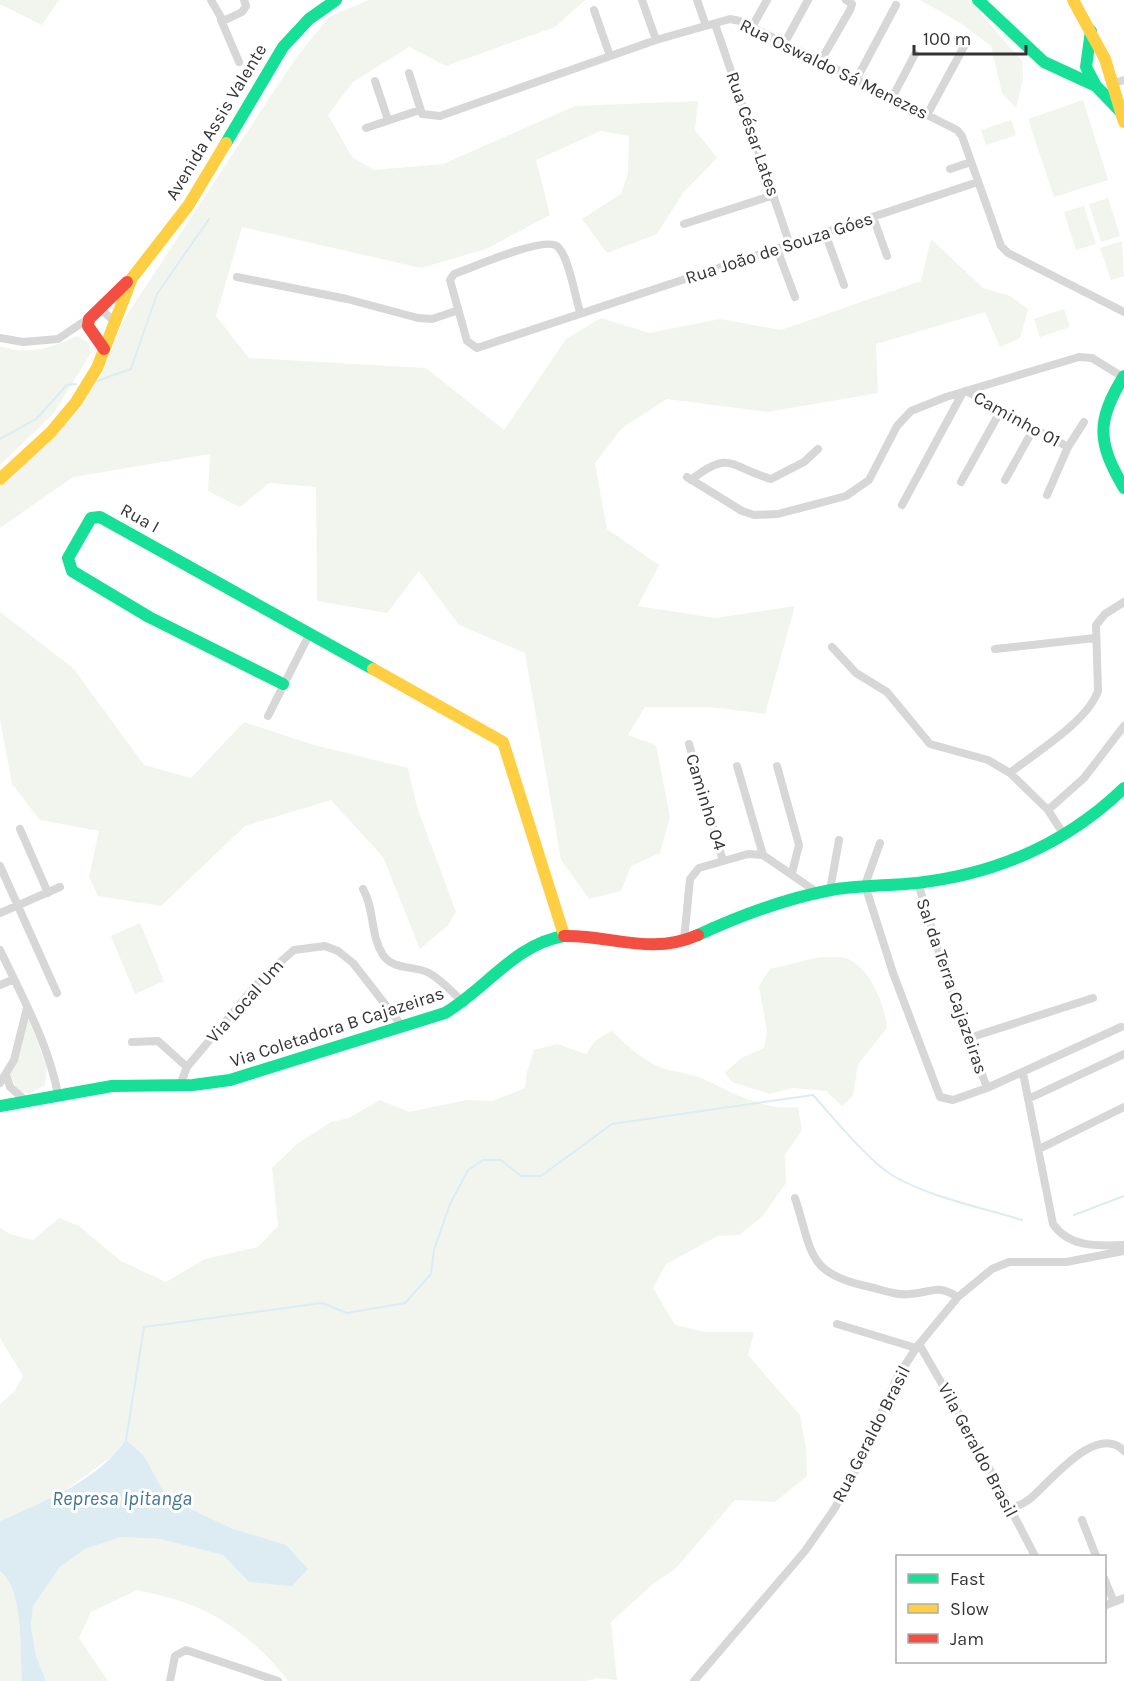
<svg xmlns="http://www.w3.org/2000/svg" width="1124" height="1681" font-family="Karla,sans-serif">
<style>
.green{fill:#f1f5ed}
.water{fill:#ddebf3}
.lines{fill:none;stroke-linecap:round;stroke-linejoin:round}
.stream{stroke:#ddebf3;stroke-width:2}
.street{stroke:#d7d7d7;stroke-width:8}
.fast{stroke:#16e098;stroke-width:12}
.slow{stroke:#ffcf43;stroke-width:12}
.jam{stroke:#f24e42;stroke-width:12}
.labels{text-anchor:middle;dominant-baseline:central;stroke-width:6;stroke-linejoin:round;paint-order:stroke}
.street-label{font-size:18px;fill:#333;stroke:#fff}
.water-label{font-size:20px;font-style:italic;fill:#3f7597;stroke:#fff}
</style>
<rect width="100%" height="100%" fill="#fff"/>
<path class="green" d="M0,0H59L42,25L0,4Z
M369,0H585L555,27L446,66L409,47L353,82L328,115L352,157L374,170L443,164L575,106L698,101L695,130L717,158L683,193L657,234L607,253L582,219L621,194L628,173L629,136L601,131L536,160L550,215L486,249L421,268L242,227L216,316L249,358L426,368L504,430L566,339L601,318L649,333L720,319L781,330L921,281L931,239L983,288L1010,296L1028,309L1020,338L1000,347L985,312L876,344L878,393L767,412L667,399L622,428L595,463L607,529L659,565L638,606L715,618L795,606L765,714L710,707H645L628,735L656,745L670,817L660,853L631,866L621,891L589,899L561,860L525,653L459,625L419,571L387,613L317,601L316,487L269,483L240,507L208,491L210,454L73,477L0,528V481L60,431L102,374L123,321L295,59L329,17Z
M920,0H969L1022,61L1023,79L1016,108L1002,93L991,46L962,24Z
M1083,100L1108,180L1054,197L1028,119Z
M1011,120L1016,135L986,145L981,130Z
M1108,198L1120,236L1101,242L1089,204Z
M1084,206L1096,244L1076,250L1064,212Z
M1122,241L1124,276L1111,280L1100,248Z
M1064,309L1070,327L1040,337L1034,319Z
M77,336L89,343L91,353L54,413L0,465V346C28,356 51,348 77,336Z
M0,612L73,668L144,765L191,778L244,722L314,745L408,768L417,807L456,912L448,925L420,949L383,857L331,800L245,826L161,906L98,896L89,877L99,831L40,820L12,784L0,719Z
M140,923L164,981L135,994L111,936Z
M820,957C828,958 841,956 848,959C871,969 885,1006 887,1028L858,1064L853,1096L842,1106L826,1091L793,1088L770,1094L732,1082L725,1073L741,1058L764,1048L767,1031L759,986L770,969Z
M26,1020H29L47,1067L45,1085L29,1094L17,1090L10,1073L22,1044Z
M612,1031C625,1044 642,1060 660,1067C673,1072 688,1073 701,1078C732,1092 762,1111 798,1107L802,1130L785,1155L786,1183L763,1216L739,1235L718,1236L666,1264L653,1288L675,1325L705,1332H754L748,1355L800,1415L806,1448L807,1476L775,1502L735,1500L675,1569L653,1584L611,1622L617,1680L597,1678L586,1681H288C265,1649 224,1616 186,1603C170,1597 153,1594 137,1590L91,1612L79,1638L108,1681H46L36,1656L31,1627L33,1606L60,1567L85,1549L121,1537L160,1539L223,1555L249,1582L286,1545L231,1528L167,1498L144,1456L118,1452L59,1495L0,1521V1404L14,1392L23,1376L0,1338V1228L10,1234L33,1240L59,1218L79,1226L121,1261L166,1282L205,1259L258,1247L278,1226L272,1168L297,1144L331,1122L349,1118L380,1100L409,1112L467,1100L493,1101L525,1088L527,1072L534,1050L557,1044L586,1054L596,1040Z
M0,1571C24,1589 20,1653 22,1681H0Z"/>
<path class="water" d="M126,1440L144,1456L167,1498L231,1528L286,1545L308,1569L292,1586L249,1582L223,1555L160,1539L121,1537L85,1549L60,1567L33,1606L31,1627L36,1656L46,1681H22C20,1653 24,1589 0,1571V1521C45,1501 97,1481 126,1440Z"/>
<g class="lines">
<path class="stream" d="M94,382L131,369L157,294L209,219
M0,439L36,419L67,385L76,384
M1074,1215L1124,1196
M126,1440L144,1327L322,1303L347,1313L405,1303L431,1274L434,1250L450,1204L468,1170L483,1160H501L521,1176H541L612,1124L813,1095C833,1117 870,1163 895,1177C933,1198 980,1207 1022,1220"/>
<path class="street" d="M211,0L223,21L242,12L246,6L244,0
M642,0L656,40
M697,0L706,26
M594,10L610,56
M221,20L239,62
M715,24L790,245
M752,27L767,0
M784,44L808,0
M820,62L850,10L852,4L846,0
M409,73L422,114L440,116L656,40L730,19L740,21L957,130L962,136L1001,246L1008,253L1124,312
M856,80L896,5
M375,81L388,120
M1114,83L1124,80
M892,98L915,54
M927,115L967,41
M366,128L420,110
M950,169L971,162
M873,217L887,256
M684,224L774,195
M825,233L844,285
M777,249L795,297
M237,277L347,299L418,318L432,319L456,311
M580,312C575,296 569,258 558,247C548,235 478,265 462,271L454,274L450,280L467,341L477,348L978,182
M0,338L23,342L58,339L98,312L103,311L114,321
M966,391L1068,447
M687,477L742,511L754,515L778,514L846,496L869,480L897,426L911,411L946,397L1079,357L1092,358L1123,377
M691,480C730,449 730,467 771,479L804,462L818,449
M1005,480L1034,428
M961,482L1001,410
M1047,495L1068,447L1084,422
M902,505L963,392
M832,647L856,673L887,692L930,744L988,760L1010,773L1048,810L1064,835
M995,649L1095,638
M268,716L309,635
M689,744L723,861
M737,766L763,855
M777,766L799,845L792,873
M1010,773C1036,752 1087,722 1098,691L1096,625L1105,614L1124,602
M1048,810L1084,778L1124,726
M20,829L48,893
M880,843L865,885L893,973L940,1097L953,1100L987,1088L1121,1027
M0,866L57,993
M918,883L941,959L987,1088
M363,889C375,910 370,935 383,955C394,971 414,965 429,973C442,980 453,993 464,1003
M830,890L839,840
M0,913L60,887
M684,940L690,879L699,868L748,854L763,855L818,893
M0,950C22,996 48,1043 58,1094
M0,985L14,979
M969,1038L1093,998
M132,1042L158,1041L187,1067
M1023,1073L1053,1224C1069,1248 1099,1246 1124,1245
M6,1074L10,1087L25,1100
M0,1083L14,1060L27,1008
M180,1085L187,1067L262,978L294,950L325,946L338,951L353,963L402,1026
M1028,1099L1124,1054
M1039,1149L1124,1107
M795,1198C813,1253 806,1274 870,1287C883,1290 897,1296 910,1294C934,1293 934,1283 958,1297
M837,1324L916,1348
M919,1344L976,1443L1035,1556
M1010,1509C1018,1506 1025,1503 1031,1498C1050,1482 1097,1422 1124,1451
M1082,1520L1096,1556
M1104,1578L1114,1602
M1104,1606L1124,1598
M170,1681L175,1656L186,1650L278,1681
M694,1681L805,1551L833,1511L849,1484L897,1378L916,1348L958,1297L992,1269L1009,1262H1066L1124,1251"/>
<path class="fast" d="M978,0L1044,62L1096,86L1120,111
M1091,31L1086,67L1096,86
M226,143L283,47L309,19L336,0
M1124,376C1096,421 1097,442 1124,488
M283,684L149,617L72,571L68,558L91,518L100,517L373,669
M698,935C741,915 784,899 831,890C860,885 889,886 917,883C996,874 1067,843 1124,788
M0,1106L112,1086L193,1085L230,1080L445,1013C486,989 515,944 564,936"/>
<path class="slow" d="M1073,0L1105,59L1124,122
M0,479L51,432L76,402L97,368L132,278L188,206L226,143
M373,669L503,742L564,935"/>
<path class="jam" d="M104,349L88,326L89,319L127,282
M564,936C613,935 650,956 698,935"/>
</g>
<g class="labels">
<g class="street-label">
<text transform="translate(834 69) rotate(26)">Rua Oswaldo Sá Menezes</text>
<text transform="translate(216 122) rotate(-59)">Avenida Assis Valente</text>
<text transform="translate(753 134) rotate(71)">Rua César Lates</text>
<text transform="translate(779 248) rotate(-18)">Rua João de Souza Góes</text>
<text transform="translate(1017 419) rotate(29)">Caminho 01</text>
<text transform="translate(140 518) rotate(29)">Rua I</text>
<text transform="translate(706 802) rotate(73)">Caminho 04</text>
<text transform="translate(952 986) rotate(71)">Sal da Terra Cajazeiras</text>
<text transform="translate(245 1001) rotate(-48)">Via Local Um</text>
<text transform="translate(337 1027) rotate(-18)">Via Coletadora B Cajazeiras</text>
<text transform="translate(871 1434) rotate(-63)">Rua Geraldo Brasil</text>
<text transform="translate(978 1450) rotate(62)">Vila Geraldo Brasil</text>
</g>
<g class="water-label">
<text x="122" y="1498">Represa Ipitanga</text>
</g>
</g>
<rect x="896" y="1555" width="210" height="108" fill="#ffffff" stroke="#adadad" stroke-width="1.5"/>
<rect x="908" y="1574" width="30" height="9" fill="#16e098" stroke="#adadad" stroke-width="1.5"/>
<text x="950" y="1585" font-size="18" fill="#333333">Fast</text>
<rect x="908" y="1604" width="30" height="9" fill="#ffcf43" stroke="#adadad" stroke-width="1.5"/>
<text x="950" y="1615" font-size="18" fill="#333333">Slow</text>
<rect x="908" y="1634" width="30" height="9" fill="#f24e42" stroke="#adadad" stroke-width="1.5"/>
<text x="950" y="1645" font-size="18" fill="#333333">Jam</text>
<path d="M914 45v9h112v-9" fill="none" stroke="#333333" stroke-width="3"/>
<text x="923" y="45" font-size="18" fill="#333333" stroke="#ffffff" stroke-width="4.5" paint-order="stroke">100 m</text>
</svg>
